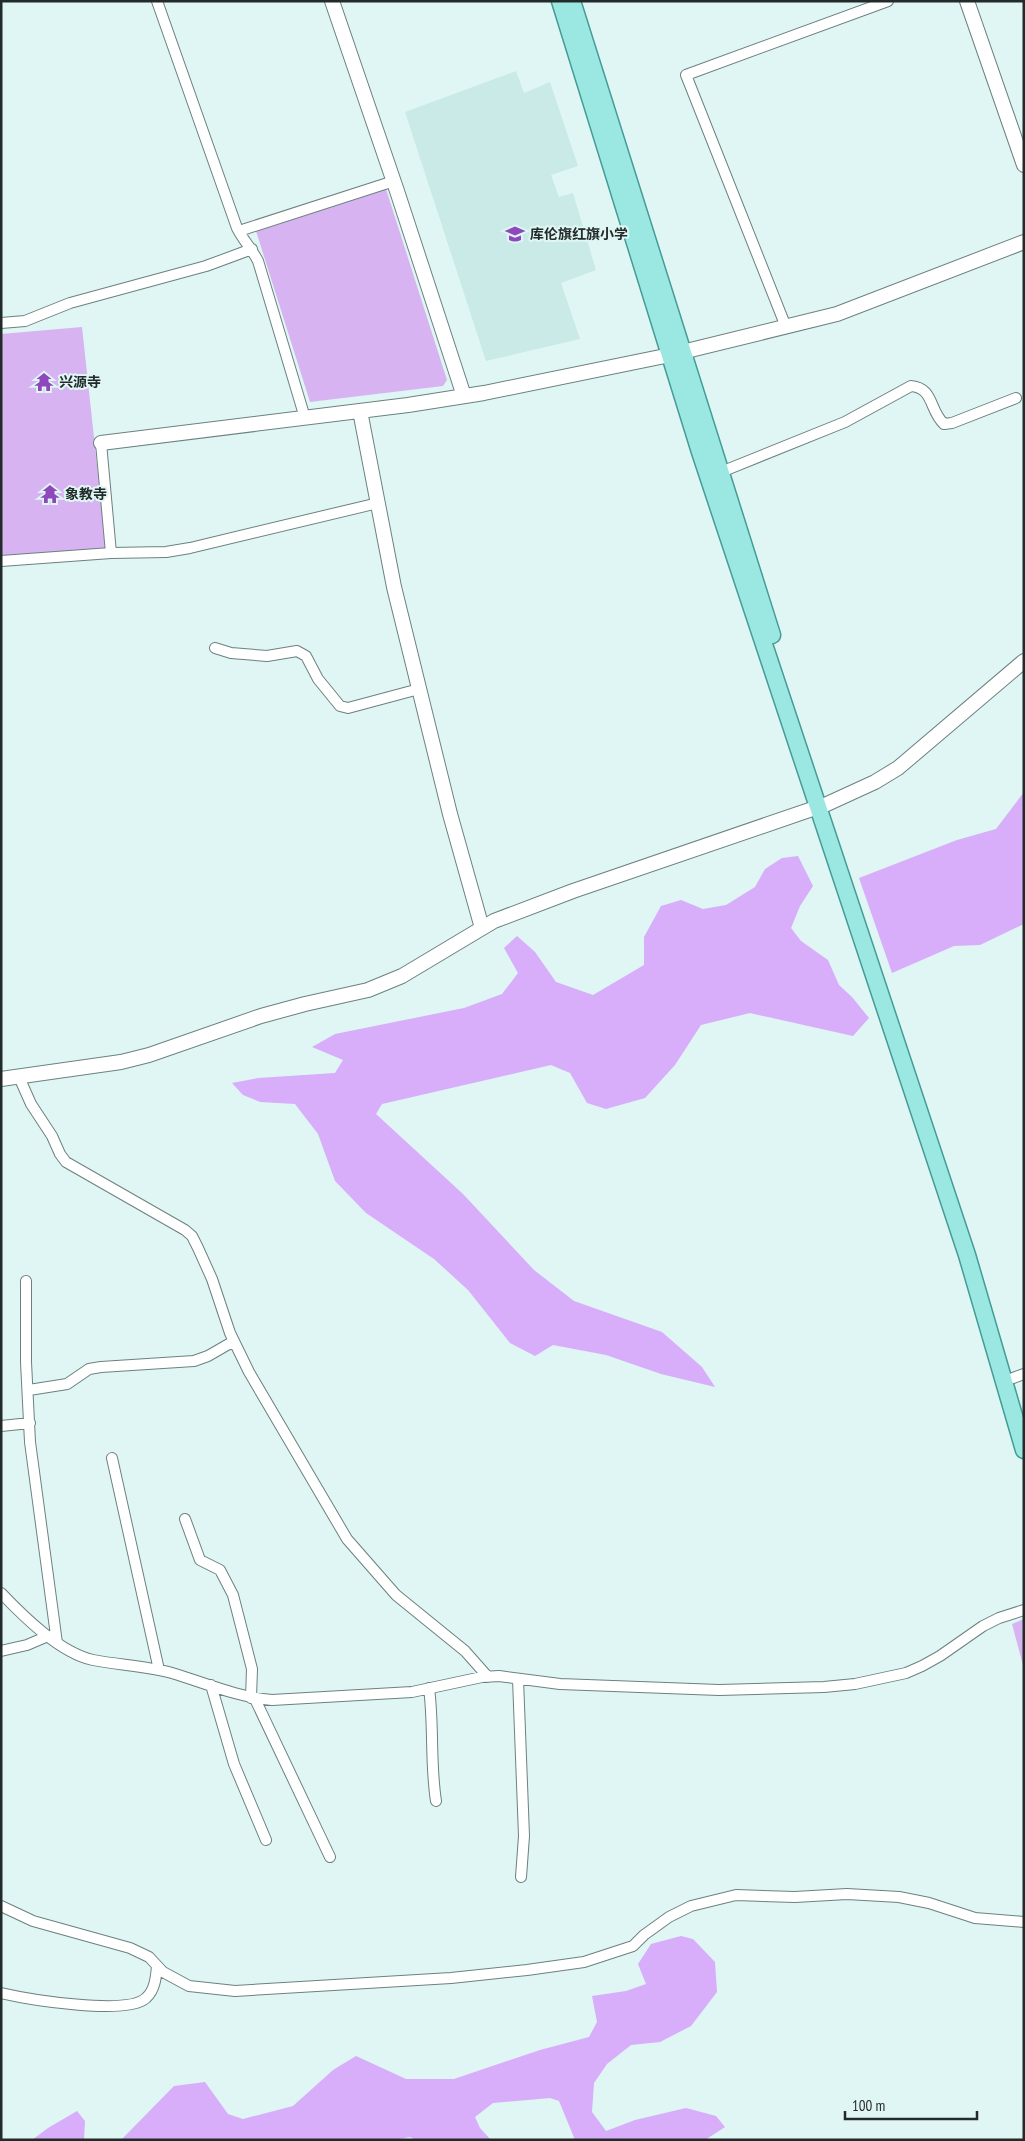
<svg xmlns="http://www.w3.org/2000/svg" width="1025" height="2141" font-family="'PT Sans Narrow','Noto Sans SC',sans-serif">
<style>
.built{fill:#caeae7}
.green{fill:#d7b4f1}
.forest{fill:#d8adfa}
.lines{fill:none;stroke-linecap:round;stroke-linejoin:round}
.street-casing{stroke:#6c817f;stroke-width:12}
.secondary-casing{stroke:#6c817f;stroke-width:16}
.primary-casing{stroke:#459b96;stroke-width:19}
.street{stroke:#fff;stroke-width:10}
.secondary{stroke:#fff;stroke-width:14}
.primary{stroke:#9be8e3;stroke-width:16}
.labels{text-anchor:middle;dominant-baseline:central;stroke-width:4;stroke-linejoin:round;paint-order:stroke}
.poi-label{font-size:14px;font-weight:bold;fill:#232b2a;stroke:#dff6f4;text-anchor:start}
</style>
<rect width="100%" height="100%" fill="#dff6f4"/>
<path class="built" d="M516,71L524,93L550,82L578,166L551,175L559,197L573,193L596,270L561,283L580,339L486,361L405,112Z"/>
<path class="green" d="M386,189L447,380L443,386L310,402L256,231Z
M82,327L106,548L1,557V334Z
M1024,1619V1669L1012,1624Z"/>
<path class="forest" d="M1024,792V924L980,945L954,946L892,973L859,878L957,840L996,829Z
M798,856L813,886L800,906L791,928L801,941L828,960L839,985L852,997L869,1018L853,1036L750,1013L701,1025L675,1065L645,1098L606,1109L587,1103L570,1073L551,1065L382,1104L376,1114L463,1194L534,1270L574,1301L662,1332L702,1367L715,1387L661,1374L606,1355L553,1345L535,1356L510,1343L468,1290L434,1259L366,1213L335,1181L318,1134L295,1104L260,1102L243,1095L232,1083L258,1078L335,1073L343,1060L312,1047L335,1034L464,1008L502,994L518,973L504,948L517,936L535,952L556,982L593,995L644,965V937L661,906L681,900L703,909L726,905L755,887L765,869L782,858Z
M681,1936L693,1939L715,1962L717,1992L691,2026L660,2042L631,2045L607,2064L594,2083L592,2112L606,2131L635,2120L686,2108L716,2116L725,2127L705,2140H575L559,2101L550,2098L493,2103L475,2117L480,2128L491,2140H417L410,2137L393,2140H121L174,2086L205,2082L228,2114L243,2119L293,2106L333,2070L356,2056L406,2079H454L540,2050L589,2037L597,2022L592,1996L626,1991L646,1984L638,1964L651,1944Z
M77,2111L85,2121L84,2140H32L48,2128Z"/>
<g class="lines">
<g class="street-casing">
<path id="street" d="M157,1L237,228C243,240 252,249 258,261L305,418
M239,231L394,181
M1,323L25,321L70,303L206,266L252,249
M786,327L686,75L888,1
M721,472L845,422L911,386C934,388 929,410 944,424L952,423L1016,398
M111,553L166,552L190,548L378,503
M1,561L111,553L101,443
M215,648L231,653L267,656L297,651L306,656L318,679L340,706L348,708L419,689
M19,1077L31,1104L52,1136L60,1154L66,1162L185,1230L192,1236L198,1248L212,1279L230,1333L249,1372L347,1539L396,1595L465,1651L488,1677
M26,1281V1362L30,1442L57,1643
M1013,1378L1024,1374
M29,1390L67,1384L89,1369L101,1367L194,1361L208,1356L234,1341
M1,1426L30,1423
M112,1458L159,1670
M185,1519L200,1560L220,1570L233,1595L252,1669L251,1698
M1,1593C23,1616 60,1653 93,1660C119,1665 146,1666 172,1673C205,1683 237,1697 272,1700L412,1692L482,1677L499,1676L560,1684L719,1690L824,1687L855,1684L906,1673L922,1666L940,1656L983,1626L999,1618L1024,1610
M1,1651L27,1645L48,1636
M518,1679L524,1836L521,1877
M211,1685L234,1764L266,1840
M429,1688C434,1726 430,1763 436,1801
M255,1699L330,1857
M1,1906L33,1921L130,1948L149,1957L163,1972L189,1986L235,1991L451,1978L527,1970L584,1962L633,1946L644,1935L669,1917L691,1906L736,1895L795,1897L847,1894L899,1897L929,1903L975,1918L1024,1922
M1,1993C27,1999 127,2016 146,1998C155,1990 156,1977 157,1966"/>
</g>
<g class="secondary-casing">
<path id="secondary" d="M332,1L397,191L464,396
M967,1L1024,165
M360,411L394,587L450,814L482,928
M101,443L408,405L484,393L670,355L837,314L1024,242
M1,1079L121,1062L149,1055L261,1016L305,1004L368,990L402,976L494,921L573,891L827,804L875,782L898,768L1024,661"/>
</g>
<g class="primary-casing">
<path id="primary" d="M560,1L700,452L967,1255L1024,1450
M572,1L772,635"/>
</g>
<use href="#street" class="street"/>
<use href="#secondary" class="secondary"/>
<use href="#primary" class="primary"/>
</g>
<defs>
<g id="school-bare" transform="scale(1.5)"><path d="M0-5L7-2L0 1L-7-2ZM-4 1L0 2.5L4 1V4Q0 6-4 4Z" fill="#8e48bb" stroke="#dff6f4" stroke-width="2.5" paint-order="stroke"/></g>
<g id="temple-bare" transform="scale(1.5)"><path d="M0-6L5-2H3V0L6.5 2.5H4V6H1.5V3h-3V6H-4V2.5H-6.5L-3 0V-2H-5Z" fill="#8e48bb" stroke="#dff6f4" stroke-width="2.5" paint-order="stroke"/></g>
</defs>
<g fill-rule="evenodd">
<use href="#school-bare" x="515" y="234"/>
<use href="#temple-bare" x="44" y="382"/>
<use href="#temple-bare" x="50" y="494"/>
</g>
<g class="labels">
<g class="poi-label">
<text x="530" y="234">库伦旗红旗小学</text>
<text x="59" y="382">兴源寺</text>
<text x="65" y="494">象教寺</text>
</g>
</g>
<rect width="1025" height="2141" fill="none" stroke="#232b2a" stroke-width="5"/>
<path d="M845 2111v8h132v-8" fill="none" stroke="#232b2a" stroke-width="2.5"/>
<text x="852" y="2111" font-size="15" fill="#232b2a" stroke="#dff6f4" stroke-width="4" paint-order="stroke">100 m</text>
</svg>
